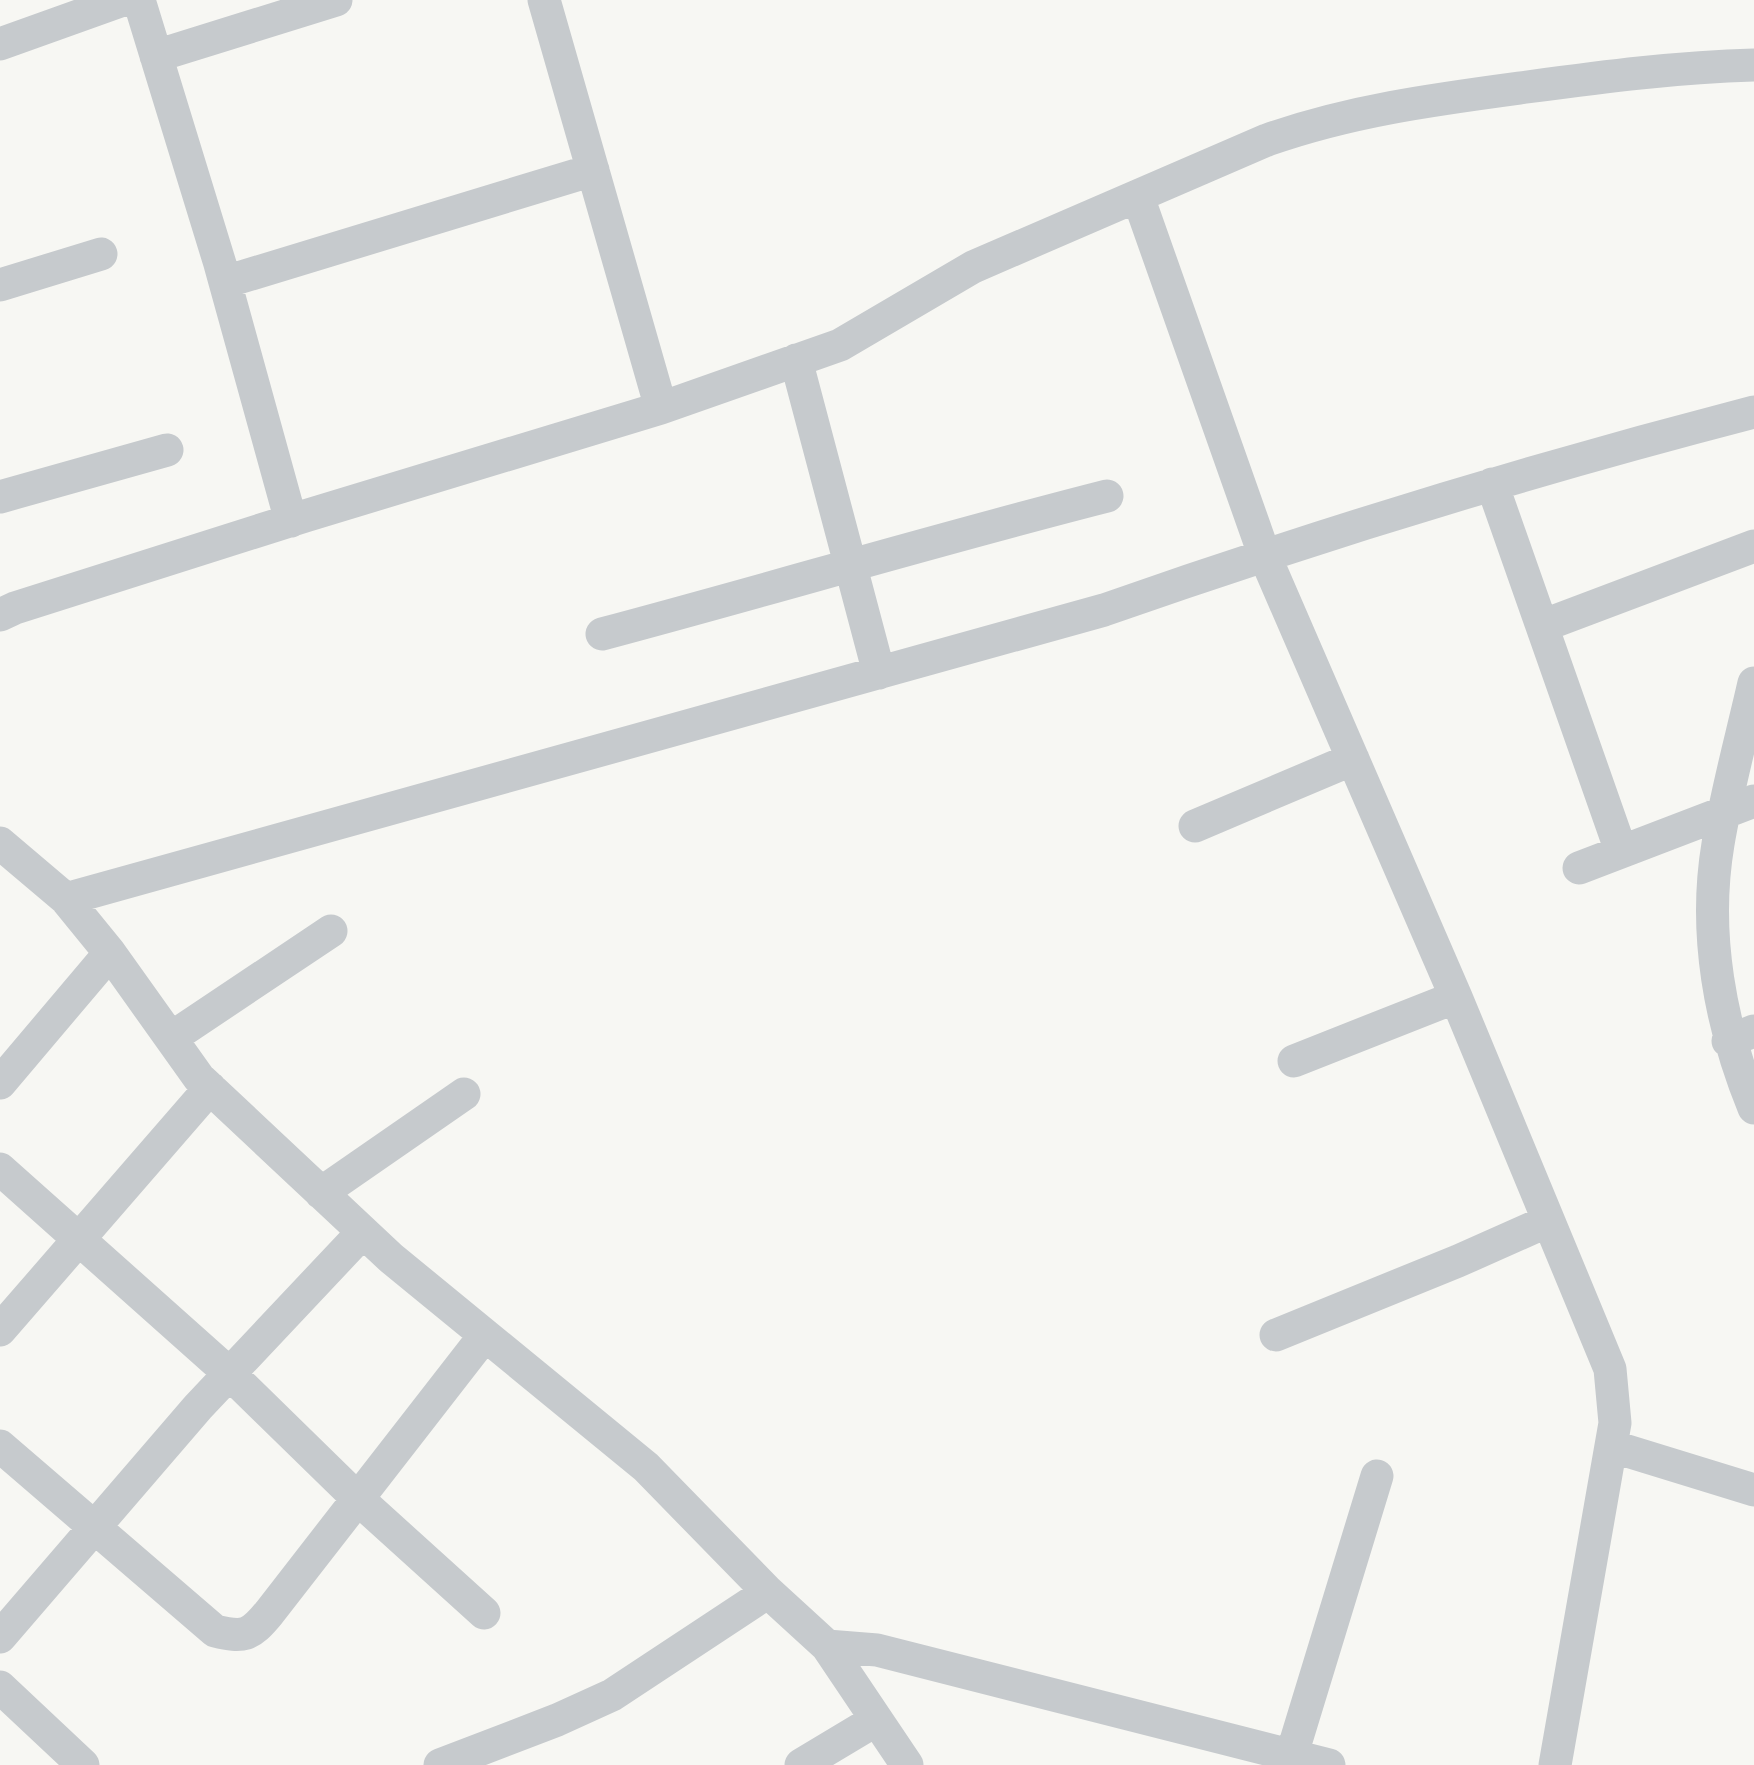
<svg xmlns="http://www.w3.org/2000/svg" width="1754" height="1765" font-family="'Noto Sans',sans-serif">
<style>
.lines{fill:none;stroke-linecap:round;stroke-linejoin:round}
.minor{stroke:#c6cacd;stroke-width:33}
</style>
<rect width="100%" height="100%" fill="#f7f7f3"/>
<g class="lines">
<path class="minor" d="M139,0L220,264L291,521
M544,0L661,408
M0,44L123,0
M156,56L336,0
M1138,197L1264,554L1456,997L1610,1369L1615,1423L1555,1765
M225,282L593,170
M0,285L101,254
M796,360L879,673
M1492,484L1621,851
M0,497L167,450
M0,615L15,608L305,516L661,408L840,345L973,267L1267,140C1352,110 1438,99 1527,87C1602,77 1677,67 1754,65
M1542,626L1754,546
M602,634C771,589 938,539 1107,496
M1754,683C1742,736 1727,790 1718,844C1703,933 1720,1025 1754,1108
M1195,826L1353,759
M0,843L66,899L110,953L199,1078L391,1258L646,1467L768,1592L827,1646L907,1765
M1579,868L1754,801
M66,899L1104,610C1318,535 1534,469 1754,412
M171,1038L331,931
M1728,1041L1754,1031
M1294,1061L1456,997
M0,1083L110,953
M0,1169L230,1374L358,1499L484,1613
M321,1193L464,1094
M0,1330L210,1088
M1276,1335L1458,1261L1548,1221
M0,1446L215,1631C244,1638 250,1636 269,1613L485,1335
M1611,1446L1754,1490
M0,1637L198,1407L362,1233
M827,1646L877,1650L1329,1765
M0,1687L83,1765
M1292,1754L1377,1476
M440,1765L557,1720L612,1695L768,1592
M801,1765L876,1720"/>
</g>
</svg>
